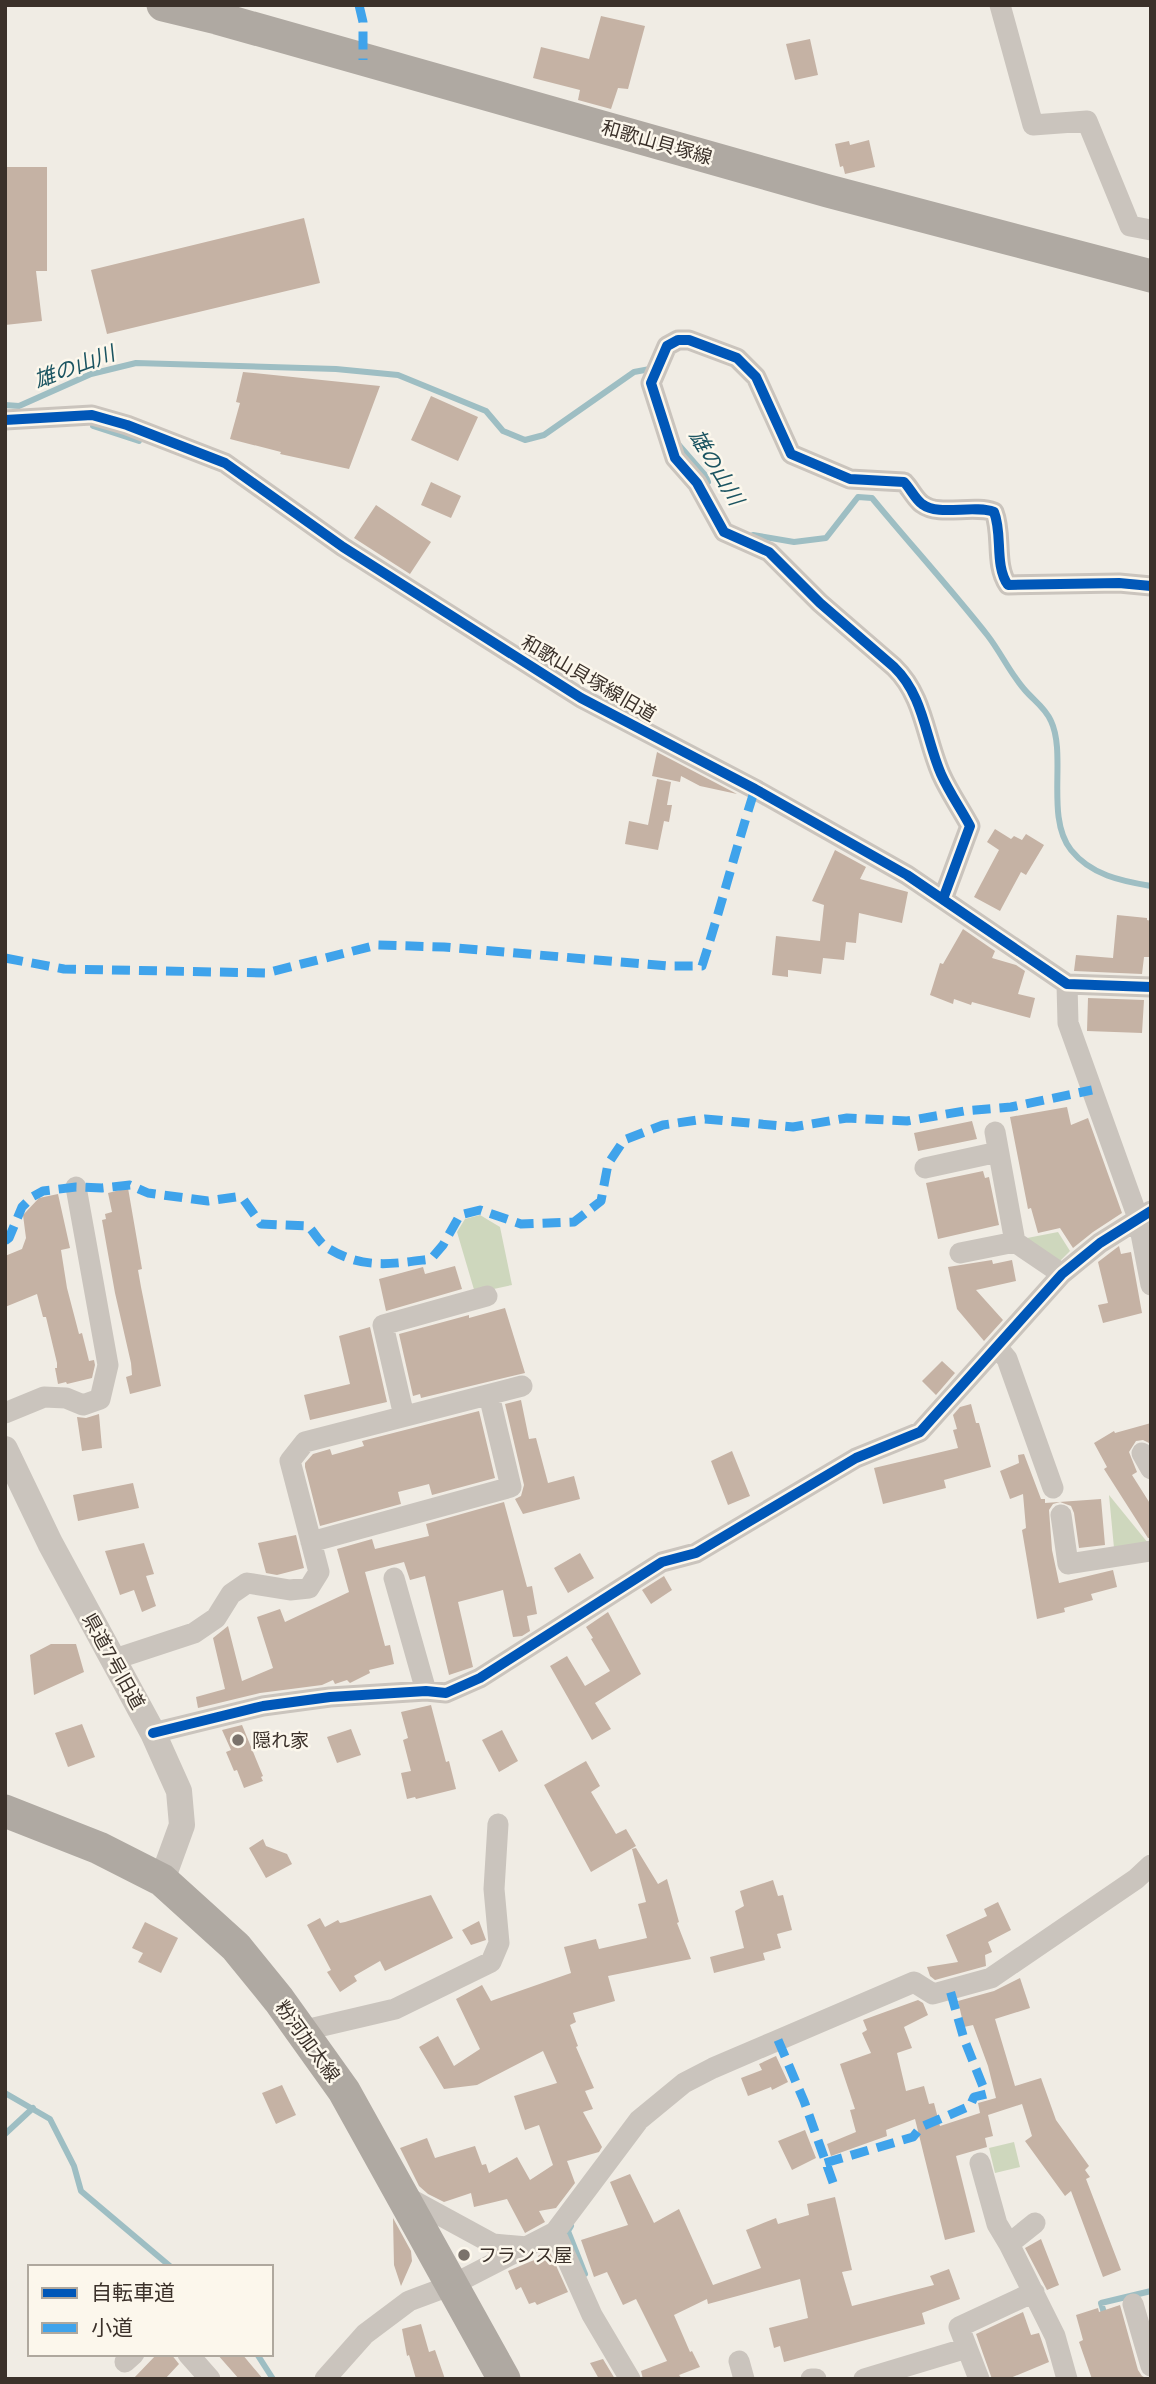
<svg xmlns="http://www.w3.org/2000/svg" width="1156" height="2384" font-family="'IBM Plex Sans','Noto Sans JP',sans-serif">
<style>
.green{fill:#ced7bd}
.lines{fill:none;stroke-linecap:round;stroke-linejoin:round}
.stream{stroke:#9ebec3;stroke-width:6}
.building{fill:#c5b2a4}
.minor{stroke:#cac4bd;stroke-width:21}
.tertiary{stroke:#cac4bd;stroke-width:26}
.primary{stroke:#afa9a2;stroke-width:33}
.quiet{stroke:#3fa3eb;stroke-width:9;stroke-dasharray:18 9;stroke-linecap:butt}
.cycleway-casing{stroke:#fcf7ec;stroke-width:15}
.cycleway{stroke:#0057b8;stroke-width:10}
.poi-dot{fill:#7a726b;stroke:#fcf7ec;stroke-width:2.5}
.labels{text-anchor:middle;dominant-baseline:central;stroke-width:5;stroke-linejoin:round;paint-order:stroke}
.street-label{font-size:19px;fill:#3b312a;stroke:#fcf7ec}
.poi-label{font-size:19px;fill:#3b312a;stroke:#fcf7ec;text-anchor:start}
.water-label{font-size:21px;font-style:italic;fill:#1b5461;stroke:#fcf7ec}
</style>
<rect width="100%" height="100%" fill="#f0ece4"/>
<path class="green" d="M480,1215L500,1227L512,1285L475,1293L457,1232L465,1219Z
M1058,1232L1070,1251L1059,1262L1022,1239Z
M1109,1495L1148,1543L1114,1548Z
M1014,2142L1020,2167L995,2173L989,2148Z"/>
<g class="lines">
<path class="stream" d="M5,405L19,406L91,374L136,363L336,369L398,375L486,411L503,431L525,440L544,435L634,372L650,369L652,370
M93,426L139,441
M678,444L705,475L708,482
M753,535L794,542L826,538L858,497L872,498C910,544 951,589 988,636C1001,653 1010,673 1024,689C1033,700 1045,707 1051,721C1067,755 1045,817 1071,850C1091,875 1121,881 1151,886
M5,2093L50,2119L74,2166L81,2191L171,2267
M5,2134L33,2108
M571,2226L568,2231L585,2274
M1105,2316L1101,2303L1151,2291
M257,2354L273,2379"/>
</g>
<path class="building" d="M601,16L645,26L628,89L618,88L611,109L578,100L580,90L533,78L541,47L589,59Z
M810,39L818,75L795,80L786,44Z
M869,140L875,167L845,174L843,166L840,167L835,144L849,141L850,145Z
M5,167H47V271H36L42,321L5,325Z
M304,218L320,283L107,334L91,270Z
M243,372L380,386L349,469L280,454L281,452L230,439L240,403L236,402Z
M431,396L478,417L458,461L411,440Z
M431,482L461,496L451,518L421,505Z
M376,505L431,542L410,574L354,538Z
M657,752L737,794L700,786L681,776L680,782L652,776Z
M657,779L671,782L667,805H672L669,822L664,821L658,850L625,844L629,821L648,825Z
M995,829L1011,839L1014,836L1022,840L1026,834L1044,845L1026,875L1021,872L1000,911L974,897L999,850L987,842Z
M835,850L866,867L860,879L908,892L902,923L859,913L856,943L846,942L844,960L823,958L821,974L788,970V977L772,975L776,936L820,941L824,905L812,901Z
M1117,915L1147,918V920L1151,921V957H1144L1142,974L1074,971L1076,955L1113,958Z
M963,929L995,951L992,958L1016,965L1025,971L1018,994L1035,998L1030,1018L972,1002L971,1005L954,999L953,1004L930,995L940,963L943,964Z
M1088,998L1144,1000L1142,1033L1087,1031Z
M1067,1107L1071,1125L1088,1118L1122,1213L1093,1232L1073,1248L1060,1228L1038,1233L1031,1208L1028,1209L1010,1117Z
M972,1121L977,1139L918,1151L914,1133Z
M983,1171L985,1178L989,1177L999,1225L938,1239L926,1183Z
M128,1188L142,1269L138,1270L141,1287L161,1386L130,1394L126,1377L132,1375L131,1363L115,1293L102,1220L106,1219L105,1214L112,1212L108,1193Z
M58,1194L70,1248L61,1250L67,1288L79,1334L82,1333L89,1361L94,1360L95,1365L92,1378L67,1384L66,1382L58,1384L55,1368H57V1363L46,1317H43L37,1294L5,1307V1256L22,1249L26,1238L23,1215L39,1198Z
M1119,1246L1121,1254L1131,1252L1142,1313L1103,1323L1098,1305L1108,1303L1098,1262Z
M992,1260L993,1264L1012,1260L1016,1281L976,1290L1003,1320L984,1341L957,1309L948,1267Z
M455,1266L462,1289L386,1311L379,1279L423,1267L425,1274Z
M505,1308L525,1373L421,1398L420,1394L413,1396L399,1334L469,1315V1318Z
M370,1327L387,1402L310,1420L304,1395L350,1384L339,1336Z
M942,1361L955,1373L936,1395L922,1381Z
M521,1400L529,1439L536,1438L548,1483L574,1476L580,1499L523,1514L515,1499L521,1496L524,1485L505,1404Z
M971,1404L976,1423H979L991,1467L944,1480L946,1488L883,1504L874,1468L958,1448L953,1430L957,1429L953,1415L960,1407Z
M479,1411L495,1478L432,1495L429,1484L398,1492L401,1504L320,1526L305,1467V1463L313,1454L330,1449L332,1455L364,1446L362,1441Z
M99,1414L102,1448L82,1451L77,1417L86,1418Z
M1151,1423V1444L1143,1440L1136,1441L1129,1452L1137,1472L1132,1475L1151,1505V1538H1148L1104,1469L1107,1467L1094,1443L1114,1431L1115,1433Z
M732,1451L750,1496L728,1505L711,1461Z
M1024,1454L1041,1499H1045V1503L1101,1499L1105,1545L1079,1548L1074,1513L1071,1506L1060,1502L1053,1504L1049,1510L1052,1550L1059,1583L1113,1570L1117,1587L1091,1594L1093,1600L1064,1608L1065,1612L1037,1619L1022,1530L1026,1528L1023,1494L1010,1499L1000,1471L1019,1463L1018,1455Z
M133,1483L139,1508L78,1521L73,1495Z
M504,1502L527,1587L532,1586L537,1614L527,1616L530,1631L522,1636L513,1637L503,1590L458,1602L473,1667L449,1675L425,1576L410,1580L404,1562L365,1572L385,1646L390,1645L394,1664L369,1670L370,1673L350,1683L347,1680L335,1684L333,1680L322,1685L260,1693L198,1708L196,1697L225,1689L213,1638L228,1626L242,1681L273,1668L257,1617L280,1609L285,1622L349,1592L337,1549L372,1539L375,1549L429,1536L426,1524Z
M296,1535L304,1568L277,1575L266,1573L258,1543Z
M144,1543L154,1574L146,1576L156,1606L142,1612L134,1590L120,1595L105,1551Z
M580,1553L594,1578L568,1593L554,1568Z
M664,1576L672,1590L651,1604L642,1590Z
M608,1612L641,1674L595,1703L611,1729L592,1740L550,1666L567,1656L585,1686L610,1671L591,1639L593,1638L586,1627Z
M51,1644H76L84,1672L34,1695L30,1655Z
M431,1705L446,1762L449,1761L456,1789L416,1799L415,1797L407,1799L401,1773L411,1771L403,1740L408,1738L401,1712Z
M82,1724L95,1757L68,1767L55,1733Z
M242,1725L263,1776L261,1777L263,1781L244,1788L237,1770L234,1771L226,1752L231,1750L222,1730Z
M351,1729L361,1755L337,1763L327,1737Z
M502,1730L518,1761L499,1772L482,1740Z
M586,1761L600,1786L591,1792L616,1834L626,1829L636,1846L591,1872L544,1785Z
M263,1839L266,1846L287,1854L292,1864L266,1878L249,1848Z
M636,1848L658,1884L667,1879L679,1922L677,1923L691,1959L608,1976L615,2001L573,2013L576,2022L570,2025L578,2046L576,2047L594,2088L585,2091L593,2109L583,2112L602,2147L599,2152L567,2161L575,2183L556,2208L539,2211L545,2222L525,2233L507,2199L474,2207L471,2193L444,2202L428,2194L419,2186L400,2148L427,2138L435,2158L475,2146L482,2165L486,2164L489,2173L517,2157L530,2180L553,2165L539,2125L525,2130L514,2096L557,2083L543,2051L477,2085L444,2089L419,2047L438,2036L454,2066L480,2049L456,1999L482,1985L491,2001L571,1973L564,1947L596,1939L599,1949L647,1938L638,1904L646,1902L632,1849Z
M773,1880L778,1896L783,1895L792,1930L777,1934L781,1948L763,1953L765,1960L714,1973L710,1957L744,1948L735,1911L744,1906L740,1891Z
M431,1895L453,1938L385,1971L380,1961L354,1976L357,1981L340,1992L327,1972L331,1970L307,1925L320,1918L325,1927L338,1920L340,1923L345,1922Z
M998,1902L1011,1930L988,1942L992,1952L985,1955L986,1966L935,1980L930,1976L927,1967L958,1962L946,1935L987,1916L984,1909Z
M479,1921L486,1940L471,1945L462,1930Z
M145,1922L178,1938L161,1973L138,1962L143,1953L132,1948Z
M1020,1978L1030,2008L995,2019L1015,2086L1041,2078L1056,2120L1089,2166L1085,2170L1090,2177L1086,2179L1121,2270L1103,2277L1071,2191L1065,2196L1025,2141L1032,2136L1022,2104L988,2115L993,2136L985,2138L987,2147L956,2156L975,2232L945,2240L915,2119L886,2130L887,2136L831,2156L827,2144L856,2132L850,2110L855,2109L840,2064L871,2053L862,2033L867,2030L863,2020L918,2000L923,2003L928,2015L904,2027L912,2048L897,2053L906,2091L924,2086L929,2104L934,2103L940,2126L980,2113L978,2103L996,2098L988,2066L973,2025L964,2027L958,2001L994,1991Z
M776,2056L788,2082L772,2090L771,2087L748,2096L741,2078L762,2070L759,2064Z
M282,2085L296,2115L276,2124L262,2093Z
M805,2130L816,2158L792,2170L778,2141Z
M630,2174L654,2223L679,2209L713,2285L761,2268L746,2230L776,2218L778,2224L809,2215L807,2204L835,2197L852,2270L842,2272L852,2306L934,2285L930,2276L949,2269L960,2299L922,2313L925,2324L784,2362L780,2346L774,2348L769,2328L808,2318L800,2279L708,2304L707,2299L674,2315L690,2352L692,2351L700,2367L679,2375L682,2379H643L641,2371L667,2361L636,2299L623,2305L607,2272L594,2277L581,2240L628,2225L610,2182Z
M393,2218L411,2251L412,2261L401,2286L394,2265Z
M1041,2239L1059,2285L1047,2290L1025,2248Z
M549,2250L568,2292L537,2305L535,2302L529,2304L521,2287L516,2290L508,2271L539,2258L538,2256Z
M1120,2305L1138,2370L1142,2376L1148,2379H1092L1079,2342L1083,2340L1076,2315L1098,2308L1099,2312Z
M1023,2312L1031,2335L1039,2333L1049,2362L1008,2379H992L976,2334Z
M421,2324L429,2352L435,2350L445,2379H416L409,2355L407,2356L402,2329Z
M157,2354H171L179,2364L165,2379H133Z
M217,2354H242L263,2379H239Z
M603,2359L615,2379H599L590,2363Z"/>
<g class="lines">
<path class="minor" d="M1000,5L1033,125L1087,121L1130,226L1151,230
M5,420L92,415L127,425L225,463L343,547L581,698L755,789L907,875L1067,984L1151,987
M943,899L970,826C961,809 949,792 941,774C925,737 924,696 894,667L820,603L769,552L724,532L697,483L675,458L651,383L667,346L678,340H689L737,358L756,377L791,454L850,479L904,482C910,488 915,499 922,504C939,517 973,504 994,512C1003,534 994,565 1008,585L1119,583L1151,586
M1067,984L1068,1023L1138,1218L1151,1285
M995,1132L1015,1242L1062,1274
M925,1168L998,1152
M960,1253L1015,1242
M997,1347L1007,1359L1053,1488
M5,1413L44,1397L66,1398L83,1405L100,1399L108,1365L76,1187
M404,1416L383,1325L487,1296
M1142,1453L1151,1469
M1061,1515L1068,1564L1151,1551
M311,1542L511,1487L489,1395
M394,1578L426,1691
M112,1660L194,1633L216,1618L231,1594L247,1583L290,1590L309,1588L319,1572L290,1461L305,1442L522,1386
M153,1733L263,1706L330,1697L426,1691L446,1693L480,1678L662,1562L696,1553L856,1458L920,1432L1062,1274L1100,1243L1151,1211
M301,2031L395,2009L491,1962L499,1943L494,1889L498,1824
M980,2163L997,2224L1009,2244L1055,2336L1067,2379
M403,2195L493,2244L527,2247
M555,2232L592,2315L630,2379
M1009,2244L1035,2223
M1133,2304L1151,2366
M188,2354L210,2379
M739,2361L744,2379
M125,2362L134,2354
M325,2379L365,2334L409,2301L452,2285L555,2232L639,2120L684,2083L713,2068L914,1982L933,1994L991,1978L1136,1879L1151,1865
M811,2379H816
M864,2379L967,2348
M979,2379L959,2327L1034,2292"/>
<path class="tertiary" d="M5,1449L50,1543L153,1733L179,1791L182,1825L162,1880"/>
<path class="primary" d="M163,5L217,18L828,191L1151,276
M5,1811L99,1848L162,1880L236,1947L279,2000L344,2091L504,2379"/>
<path class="quiet" d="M359,5L363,22V60
M5,958L64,969L266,973L377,945L444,947L669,966H702C721,907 736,848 755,789
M5,1241L9,1238L22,1207L32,1197L43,1191L76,1187L102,1188L130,1185L148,1193L208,1201L236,1197L243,1199L261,1224L308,1226C314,1232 319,1242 326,1247C362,1270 391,1264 431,1259L443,1245L460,1215L480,1210L521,1224L574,1222L601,1201L608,1164L624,1140L663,1125L705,1119L793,1127L847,1118L907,1121L964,1111L1011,1107L1092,1090
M778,2040L804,2101L835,2188
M825,2163L913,2137L921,2127L970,2106L974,2097L986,2094L964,2039L950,1990"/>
<g class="cycleway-casing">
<path id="cycleway" d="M5,420L92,415L127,425L225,463L343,547L581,698L755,789L907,875L1067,984L1151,987
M943,899L970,826C961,809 949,792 941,774C925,737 924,696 894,667L820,603L769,552L724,532L697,483L675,458L651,383L667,346L678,340H689L737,358L756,377L791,454L850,479L904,482C910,488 915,499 922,504C939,517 973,504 994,512C1003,534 994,565 1008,585L1119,583L1151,586
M153,1733L263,1706L330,1697L426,1691L446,1693L480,1678L662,1562L696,1553L856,1458L920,1432L1062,1274L1100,1243L1151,1211"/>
</g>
<use href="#cycleway" class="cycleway"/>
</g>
<g class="poi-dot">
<circle cx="238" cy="1740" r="7"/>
<circle cx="464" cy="2255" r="7"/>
</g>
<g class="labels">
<g class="street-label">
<text transform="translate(657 142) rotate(16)">和歌山貝塚線</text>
<text transform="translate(589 678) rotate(30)">和歌山貝塚線旧道</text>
<text transform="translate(114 1661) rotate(61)">県道7号旧道</text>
<text transform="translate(308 2041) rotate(54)">粉河加太線</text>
</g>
<g class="poi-label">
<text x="252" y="1740">隠れ家</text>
<text x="478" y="2255">フランス屋</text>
</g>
<g class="water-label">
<text transform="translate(74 366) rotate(-20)">雄の山川</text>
<text transform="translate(717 467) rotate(59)">雄の山川</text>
</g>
</g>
<rect width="1156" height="2384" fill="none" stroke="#3b312a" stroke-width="14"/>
<rect x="28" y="2265" width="245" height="91" fill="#fcf7ec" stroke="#afa89e" stroke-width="2"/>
<rect x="42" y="2288" width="35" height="10" fill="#0057b8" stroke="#afa89e" stroke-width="2"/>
<text x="91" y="2300" font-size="21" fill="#3b312a">自転車道</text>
<rect x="42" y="2323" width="35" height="10" fill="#3fa3eb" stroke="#afa89e" stroke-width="2"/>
<text x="91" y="2335" font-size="21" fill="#3b312a">小道</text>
</svg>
